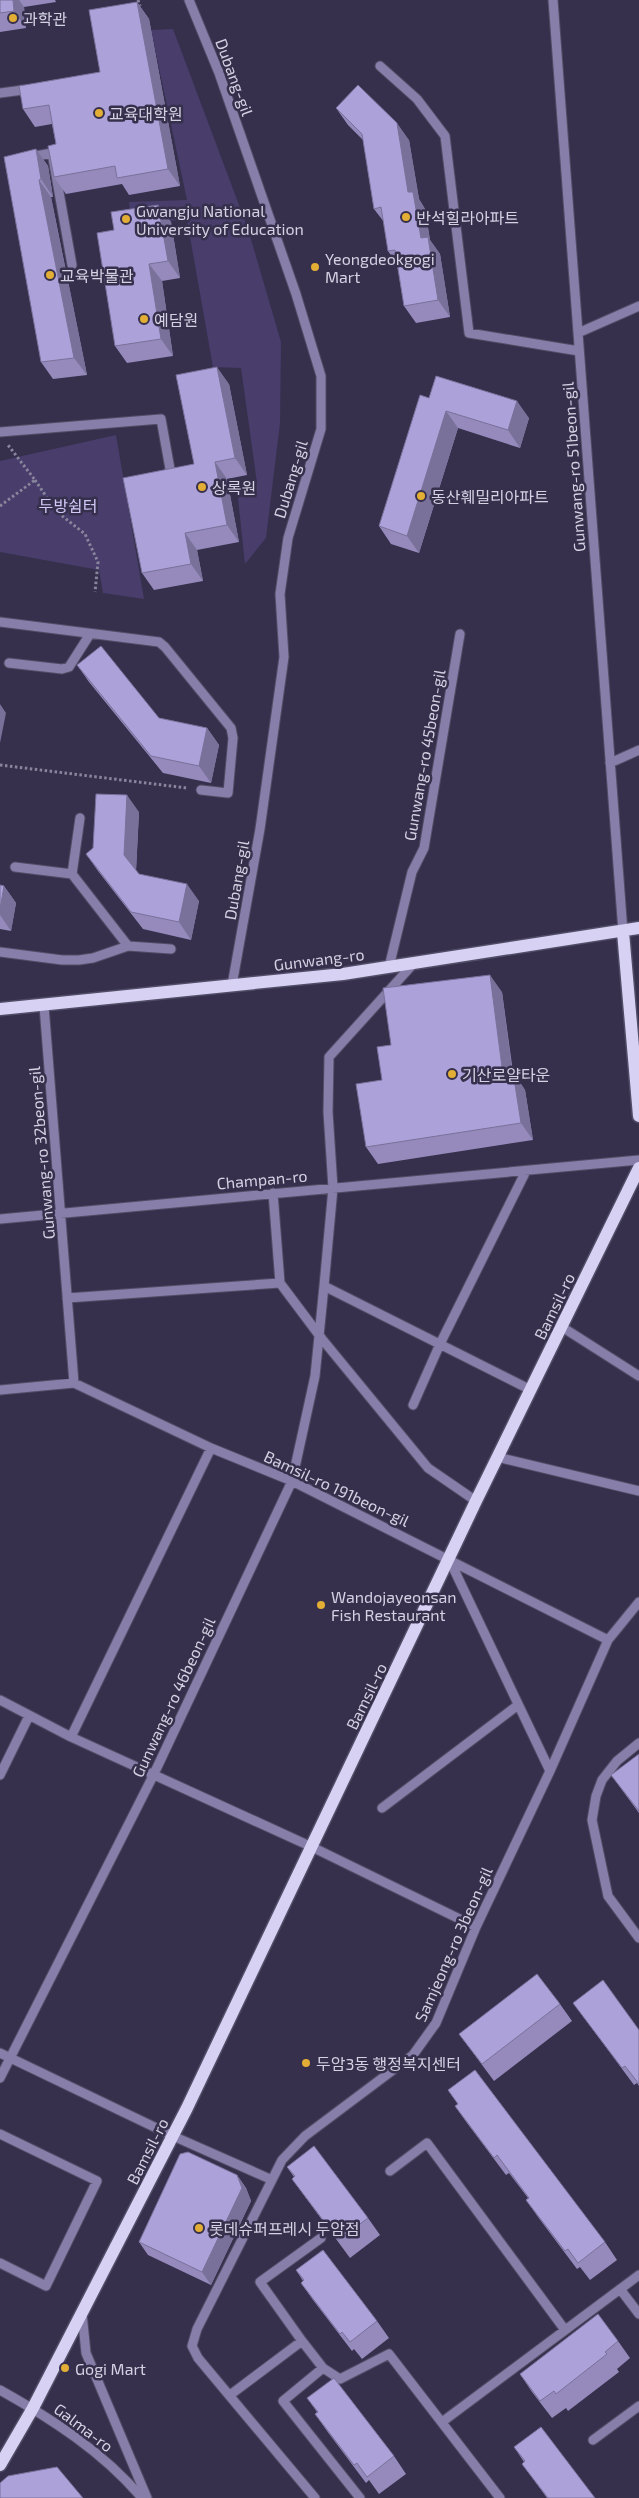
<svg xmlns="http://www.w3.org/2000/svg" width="639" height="2498" font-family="'Exo 2','Noto Sans KR',sans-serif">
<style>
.green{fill:#483d6b}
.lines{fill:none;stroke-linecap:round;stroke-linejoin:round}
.minor-casing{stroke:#524d67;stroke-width:11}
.major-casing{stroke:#524d67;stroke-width:15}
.path{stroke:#89859c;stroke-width:3;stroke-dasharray:2.5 2.5;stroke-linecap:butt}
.minor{stroke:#877fa9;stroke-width:9}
.major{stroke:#d7d1f4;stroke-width:12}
.wall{fill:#958abb}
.shaded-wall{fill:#797199}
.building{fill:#ada1da;stroke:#797199}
.poi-dot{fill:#e3ae35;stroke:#36304c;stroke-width:2}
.labels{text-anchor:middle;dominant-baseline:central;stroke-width:5;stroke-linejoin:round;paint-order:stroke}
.poi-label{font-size:16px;fill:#d4d1e3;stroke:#36304c;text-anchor:start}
.street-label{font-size:16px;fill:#d4d1e3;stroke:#36304c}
.park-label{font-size:16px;fill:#d2c9f9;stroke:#36304c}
</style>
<rect width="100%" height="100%" fill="#36304c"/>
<path class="green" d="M173,29L248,229L281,342L280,423L266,538L245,564L237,489L257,483L241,368L213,367L187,220L131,222L129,202L187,200L151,30Z
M116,435L144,599L103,593L99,570L0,552V461Z"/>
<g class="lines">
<g class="minor-casing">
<path id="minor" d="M189,0L219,73L296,294L321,376V429L288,538L280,594L284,657L260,829L232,985
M553,0L623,932
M380,66L417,99L445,136L469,333L579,351
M0,93L23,90
M30,157L52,153L72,265
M578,333L639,306
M0,432L161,419L170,469
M0,622L159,642L165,647L231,728L233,738L228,793L201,790
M9,663L62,669L69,667L90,634
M610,763L639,750
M80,818L72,874L128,946
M15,867L72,874
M0,952L62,960H79L93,958L128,946L171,949
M389,967L412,872L424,848L460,634
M44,1006L74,1383
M273,1193L280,1283L322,1339L428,1468L476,1501
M0,1219L639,1160
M324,1286L531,1390
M67,1298L280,1283
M562,1327L639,1376
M0,1390L74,1383L211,1448L292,1481L608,1640
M413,1405L440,1344L526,1171
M497,1457L639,1491
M449,1559L550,1771
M0,1700L71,1737L312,1847L476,1927
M71,1737L211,1448
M639,1743L617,1761L602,1780L596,1796L592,1820L608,1896L639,1938
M0,1775L29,1716
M382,1808L518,1705
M0,2053L173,2136L270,2179
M0,2078L153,1776L292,1481L315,1376L324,1286L333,1188L328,1112L329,1057L414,963
M0,2134L97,2181L46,2286L0,2263
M390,2171L427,2143L565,2330
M620,2289L639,2314
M82,2313L86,2353L147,2498
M302,2341L260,2282L321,2238
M323,2368L283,2401L360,2498
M0,2390C52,2419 103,2452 142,2498
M230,2395L302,2341L323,2368L340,2379L389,2354L500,2498
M442,2422L639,2275
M593,2440L639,2406
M315,2498L198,2358L192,2346L197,2329L282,2160L305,2136L413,2055L436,2023L476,1927L550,1771L608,1640L639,1602"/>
</g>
<g class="major-casing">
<path id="major" d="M623,932L639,1116
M0,1009L343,974L639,928
M0,2465L33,2408L187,2108L476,1501L639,1168"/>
</g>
<path class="path" d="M138,0L140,6
M35,480L56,511L85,534L98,562L95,592
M0,506L35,480L8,445
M0,765L187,788"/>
<use href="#minor" class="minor"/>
<use href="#major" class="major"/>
</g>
<path class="wall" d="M0,0H55L56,2L24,7L26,28L0,32Z
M137,2L149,19L180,186L129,195L122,184L66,194L54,177L56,144L52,124L35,127L23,109L100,72Z
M336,108L409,140L419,199L425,209L430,240L440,254L450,317L416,323L404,306L397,264L388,251L384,222L374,209L363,140L348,125Z
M36,149L48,166L53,197H51L87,375L53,379L41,362Z
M158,205L171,222L180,278L162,281L173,356L127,363L115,346L114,230Z
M229,384L247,475L227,479L239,542L197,550L203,581L154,590L142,573L194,464Z
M429,398L529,418L520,448L458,428L419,553L391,544L379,526Z
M77,665L159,718L207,728L219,745L211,783L163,773L89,682Z
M139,812L136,870L139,874L199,901L191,940L143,929L98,871L86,854Z
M0,885L4,886L16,903L11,931L0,929Z
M502,992L513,1072L525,1090L533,1140L378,1164L366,1147L391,1045Z
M639,1754V1813L611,1775Z
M573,2003L639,2030V2086L637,2083L634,2085Z
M560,2004L572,2021L494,2081L459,2034Z
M448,2090L605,2242L617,2260L590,2280L580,2267L577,2269L538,2217L526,2200L528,2198L509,2173L506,2175L467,2123L455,2106L458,2104Z
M287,2167L368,2218L380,2235L350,2258L292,2179L294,2177Z
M237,2175L246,2188L251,2201L211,2285L148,2255L139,2242Z
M296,2270L377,2321L389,2338L362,2359L354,2349L352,2351L313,2300L301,2283L303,2281Z
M618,2341L630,2358L617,2369L619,2372L568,2411L566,2408L552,2418L532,2392L520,2374Z
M307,2398L394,2456L406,2474L379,2494L369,2480L366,2483L327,2431L315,2414L317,2412Z
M514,2447L595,2498H547L522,2464L524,2462Z"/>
<path class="shaded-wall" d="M13,0H19L24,7L26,28L14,11Z
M137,2L149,19L180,186L168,169Z
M397,123L409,140L419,199L425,209L430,240L440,254L450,317L438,300L408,192Z
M36,149L48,166L53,197L41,179Z
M39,180L51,197L87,375L74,358Z
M158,205L171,222L180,278L168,261Z
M149,264L162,281L173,356L161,339Z
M217,367L229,384L247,475L235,458Z
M517,401L529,418L520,448L508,430Z
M446,411L458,428L419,553L407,536Z
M215,462L227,479L239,542L227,525Z
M185,533L197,550L203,581L191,564Z
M0,704L6,713L0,743Z
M207,728L219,745L211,783L199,766Z
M127,795L139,812L136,872L124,855Z
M187,884L199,901L191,940L179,922Z
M4,886L16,903L11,931L0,915V909Z
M490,975L502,992L514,1085L502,1067Z
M513,1072L525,1090L533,1140L521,1123Z
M237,2175L246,2188L251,2201L211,2285L202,2272Z"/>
<path class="building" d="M0,0H13L14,11L0,13Z
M137,2L168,169L117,178L115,166L54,177L48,146L56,144L49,105L23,109L19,86L100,72L89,10Z
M358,85L397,123L408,192H413L421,238L428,237L438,300L404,306L395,250L388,251L381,207L374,209L362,134L336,108Z
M36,149L41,179L39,180L74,358L41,362L4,157Z
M158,205L168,261L149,264L161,339L115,346L97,233L114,230L111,212Z
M217,367L235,458L215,462L227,525L185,533L191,564L142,573L123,478L194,464L176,375Z
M436,376L517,401L508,430L446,411L407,536L379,526L420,395L429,398Z
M101,646L159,718L207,728L199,766L151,756L77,665Z
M96,794L127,795L124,855L139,874L187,884L179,922L131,912L86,854L93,848Z
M0,885L4,886L0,909Z
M490,975L502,1067L513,1072L521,1123L366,1147L356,1084L382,1080L377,1047L391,1045L383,988Z
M639,1754V1811L611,1775Z
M537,1974L560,2004L482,2064L459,2034Z
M603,1980L639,2030V2084L625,2066L622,2068L573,2003Z
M475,2070L605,2242L578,2263L568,2249L565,2251L526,2200L529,2198L497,2155L494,2158L455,2106L458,2104L448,2090Z
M314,2146L368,2218L338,2240L292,2179L295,2176L287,2167Z
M188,2152L237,2175L242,2188L202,2272L139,2242L180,2154Z
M323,2250L377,2321L350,2342L342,2332L340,2334L301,2283L304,2280L296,2270Z
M598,2314L618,2341L605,2352L607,2354L584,2372L556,2394L554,2391L540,2401L520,2374Z
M334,2378L394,2456L367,2477L357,2463L354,2465L315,2414L318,2412L307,2398Z
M541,2427L595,2498H548L522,2464L525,2461L514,2447Z
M57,2467L83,2498H0V2483L8,2476Z"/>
<g class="poi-dot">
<circle cx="13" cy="18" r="5"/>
<circle cx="99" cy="113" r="5"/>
<circle cx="406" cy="217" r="5"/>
<circle cx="126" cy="219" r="5"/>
<circle cx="315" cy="267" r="5"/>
<circle cx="50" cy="275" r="5"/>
<circle cx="144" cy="319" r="5"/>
<circle cx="202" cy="487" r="5"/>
<circle cx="421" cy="496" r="5"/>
<circle cx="452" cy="1074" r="5"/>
<circle cx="321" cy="1605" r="5"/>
<circle cx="306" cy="2063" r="5"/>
<circle cx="199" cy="2228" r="5"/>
<circle cx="65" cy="2368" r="5"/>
</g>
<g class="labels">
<g class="poi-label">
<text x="23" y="18">과학관</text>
<text x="109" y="113">교육대학원</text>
<text x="136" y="210">Gwangju National<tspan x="136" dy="18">University of Education</tspan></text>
<text x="416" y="217">반석힐라아파트</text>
<text x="325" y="258">Yeongdeokgogi<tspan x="325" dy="18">Mart</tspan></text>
<text x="60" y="275">교육박물관</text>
<text x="154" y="319">예담원</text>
<text x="212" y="487">상록원</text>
<text x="431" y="496">동산훼밀리아파트</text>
<text x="462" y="1074">기산로얄타운</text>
<text x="331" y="1596">Wandojayeonsan<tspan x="331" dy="18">Fish Restaurant</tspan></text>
<text x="316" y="2063">두암3동 행정복지센터</text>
<text x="209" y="2228">롯데슈퍼프레시 두암점</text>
<text x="75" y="2368">Gogi Mart</text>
</g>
<g class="street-label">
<text transform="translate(235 77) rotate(70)">Dubang-gil</text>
<text transform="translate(573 467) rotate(-94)">Gunwang-ro 51beon-gil</text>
<text transform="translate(290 479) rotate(-73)">Dubang-gil</text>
<text transform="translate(424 755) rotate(-80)">Gunwang-ro 45beon-gil</text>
<text transform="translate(236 880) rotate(-80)">Dubang-gil</text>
<text transform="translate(319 959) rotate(-7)">Gunwang-ro</text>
<text transform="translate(41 1153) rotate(-95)">Gunwang-ro 32beon-gil</text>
<text transform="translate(262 1179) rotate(-5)">Champan-ro</text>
<text transform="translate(554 1306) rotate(-64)">Bamsil-ro</text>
<text transform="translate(337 1488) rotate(25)">Bamsil-ro 191beon-gil</text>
<text transform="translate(366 1696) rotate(-64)">Bamsil-ro</text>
<text transform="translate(173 1697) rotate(-65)">Gunwang-ro 46beon-gil</text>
<text transform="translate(453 1944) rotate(-66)">Samjeong-ro 3beon-gil</text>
<text transform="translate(147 2151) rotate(-63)">Bamsil-ro</text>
<text transform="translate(84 2427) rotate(37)">Galma-ro</text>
</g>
<g class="park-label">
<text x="68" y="505">두방쉼터</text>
</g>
</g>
</svg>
